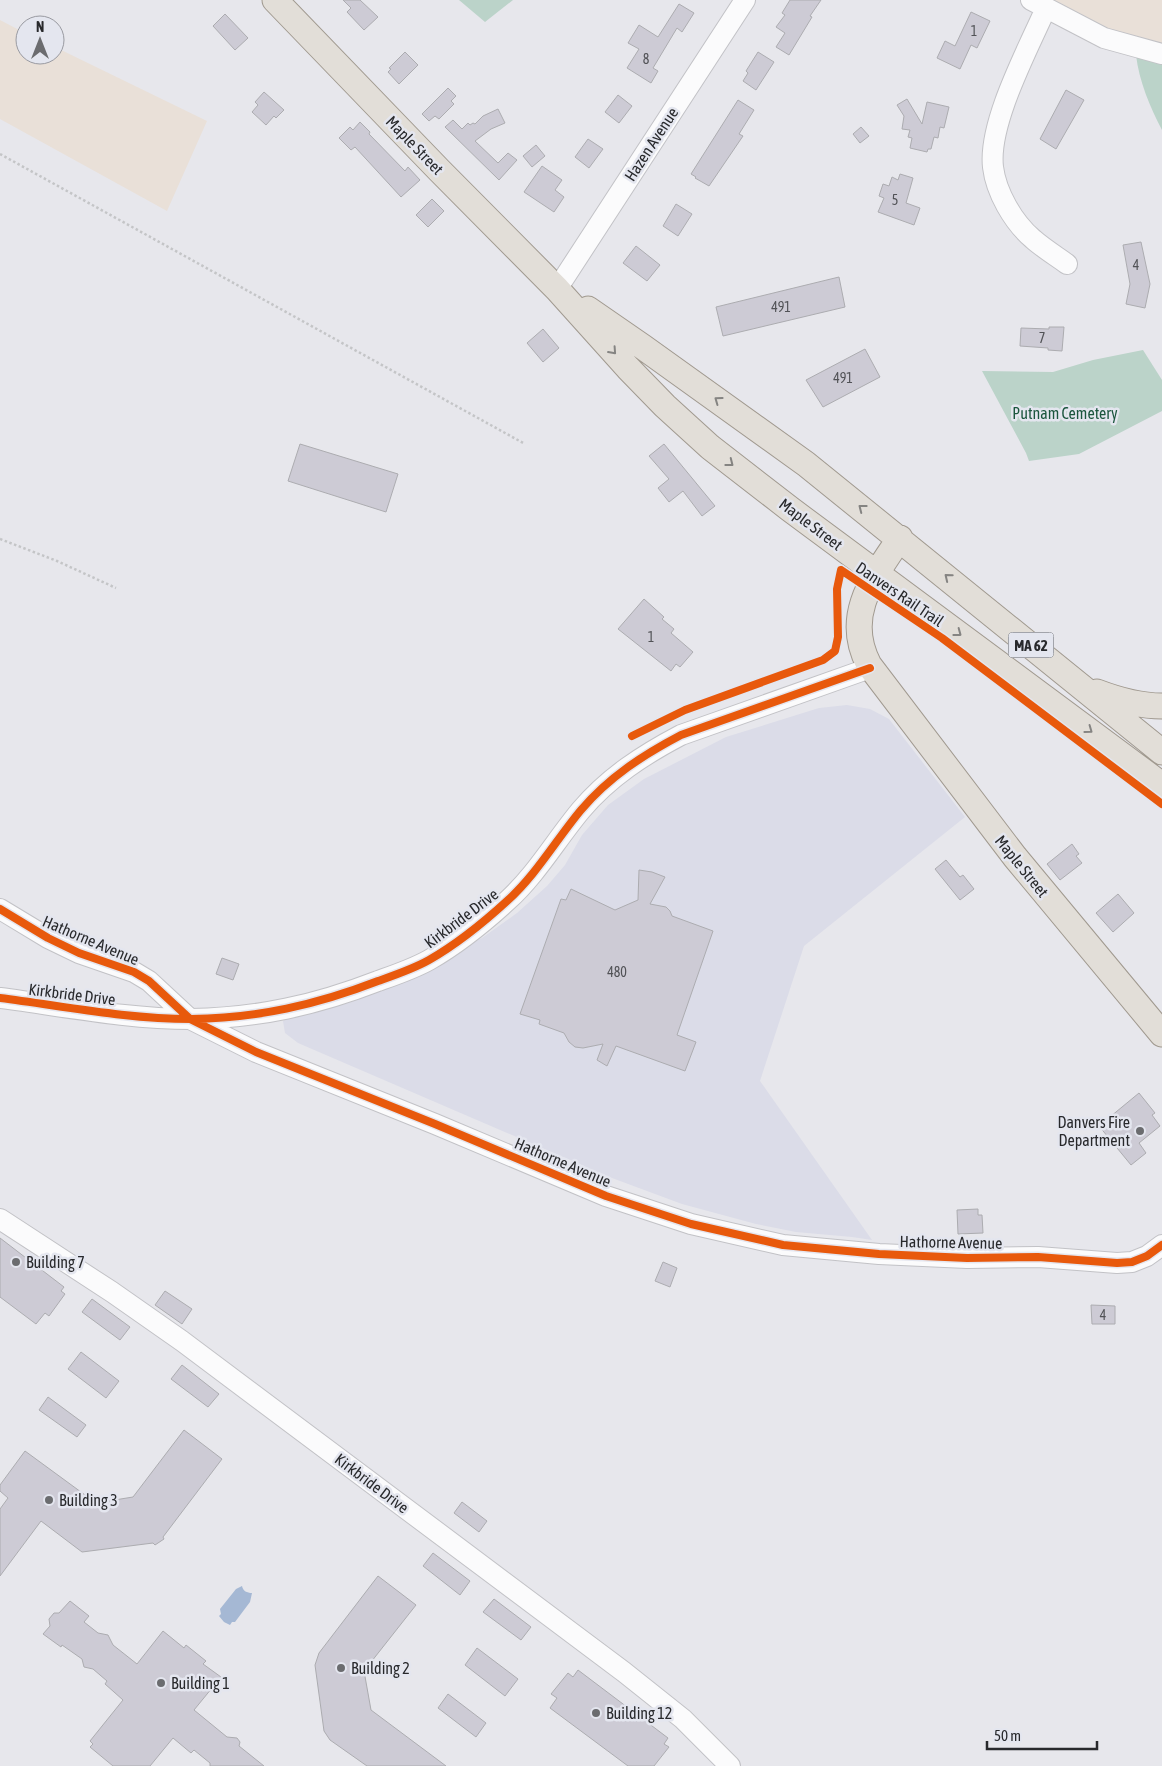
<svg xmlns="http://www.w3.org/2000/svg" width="1162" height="1766" font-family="'Asap Condensed',sans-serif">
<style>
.built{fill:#dbdce8}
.education{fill:#e9e0d8}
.green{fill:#bbd3c9}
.water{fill:#a5b8d4}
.building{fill:#cdcbd5;stroke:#acacb0}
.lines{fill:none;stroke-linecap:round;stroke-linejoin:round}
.minor-casing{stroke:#c2c2c6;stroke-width:22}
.major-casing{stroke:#a0998f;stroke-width:27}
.path{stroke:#c4c5c7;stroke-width:2.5;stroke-dasharray:2.5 2.5;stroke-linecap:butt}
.minor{stroke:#fbfbfc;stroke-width:20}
.major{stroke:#e2ded8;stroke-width:25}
.cycleway-casing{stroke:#e4e6ef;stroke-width:11}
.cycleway{stroke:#e8590c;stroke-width:8}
.oneway{stroke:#858482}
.poi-dot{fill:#6b6c6f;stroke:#e4e6ef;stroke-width:2}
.labels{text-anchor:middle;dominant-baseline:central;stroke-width:5;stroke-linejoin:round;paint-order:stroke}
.number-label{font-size:14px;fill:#515256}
.shield{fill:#e4e6ef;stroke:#606266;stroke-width:1}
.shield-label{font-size:15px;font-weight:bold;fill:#28292c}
.street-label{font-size:16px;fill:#28292c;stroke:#e4e6ef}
.park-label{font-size:16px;fill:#1b563e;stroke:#e4e6ef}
.poi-label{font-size:16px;fill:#28292c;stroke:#e4e6ef;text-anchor:start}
</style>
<rect width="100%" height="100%" fill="#e7e7ec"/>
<path class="built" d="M847,705L870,709L889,719L965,817L804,946L760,1081L872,1240L852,1237L796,1232L756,1224L682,1204L612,1178L298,1043L285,1033L283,1021L292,1016L386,988L482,938L517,913L547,886L565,865L582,835L608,805L644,779L726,737L819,708Z"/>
<path class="education" d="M1043,0H1162V46L1120,37Z
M0,20L25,33V55H55V47L207,121L167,211L0,119Z"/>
<path class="green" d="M459,0H513L485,22Z
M1136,55L1162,63V130C1150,107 1139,81 1136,55Z
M1143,350L1162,380V411L1079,454L1029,461L1026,453L982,371L1053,372L1093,360Z"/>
<path class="water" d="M242,1586C243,1591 247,1593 252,1593L250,1602L235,1622H232L230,1625L224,1622L219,1616L221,1614L220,1609L236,1589Z"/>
<path class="building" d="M343,0H360L378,17L364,30L347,12L351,8Z
M790,0H821L810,16L812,17L789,55L776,47L785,33L776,27L785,15L782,13Z
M679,4L694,13L682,32L677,28L653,68L658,71L651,83L627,68L639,49L628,43L639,25L658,37Z
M971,12L990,21L977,48L971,45L960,69L937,58L945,41L955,46Z
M225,14L248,38L235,50L213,26Z
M405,52L418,65L399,84L388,72L391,69L389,68Z
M758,52L774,62L756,90L743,81L748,73L746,71Z
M448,88L456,96L451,101L454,104L439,119L435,116L429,121L422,114Z
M1066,90L1084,100L1056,149L1040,139Z
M264,92L284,110L276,118L274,116L266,125L252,112L258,105L255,102Z
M618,95L632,106L619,123L605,112Z
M907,99L922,124L927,102L949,107L944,128L940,127L938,138L934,137L931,149H928L927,152L910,148L912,138L908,137L910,130L902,129L904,116L897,105Z
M738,100L754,110L739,134L743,136L709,186L695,178L696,177L691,174Z
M498,109L505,123L491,129L475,141L498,163L508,153L517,160L499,180L445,127L453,120L462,129L468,123L470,125L473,123L475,124L483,116Z
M360,122L370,132L369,134L405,171L408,167L420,180L401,197L355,147L351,150L339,138L350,127L353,130Z
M861,127L869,136L860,143L853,134Z
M588,139L603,149L589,168L575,157Z
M536,145L545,156L532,167L523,156Z
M542,166L562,180L555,190L564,197L554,212L524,192Z
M900,174L913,178L906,203L920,208L914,225L878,212L884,198L879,196L883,184L889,186L892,177L898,180Z
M432,199L444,211L428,227L416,215Z
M676,204L692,214L678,236L663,226Z
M1141,242L1150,284L1145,308L1126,304L1130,284L1123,245Z
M636,246L660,265L647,281L623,263Z
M839,277L845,307L723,336L716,307Z
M1049,327H1064L1062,351L1048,350V348L1020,346L1021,328L1049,329Z
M543,329L559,348L543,362L527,343Z
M865,349L880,377L823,407L806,380Z
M300,444L398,474L386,512L288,481Z
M664,444L715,506L702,516L683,491L669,502L658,488L669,479L649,456Z
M644,599L664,617L662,619L674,629L671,633L693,652L680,667L676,664L671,671L618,629Z
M1072,844L1079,854L1076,856L1082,863L1060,880L1047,864Z
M946,860L960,877L963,875L974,889L960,900L935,869Z
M639,870L652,872L665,877L650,904L666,907L670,911L672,916L713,931L677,1035L696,1042L685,1071L616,1046L607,1066L597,1060L603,1044L583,1048L575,1047L569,1042L564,1033L539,1024L540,1020L520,1014L561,899L566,900L571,889L615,910L638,900Z
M1118,894L1134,913L1113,932L1096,913Z
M222,958L239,964L233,980L216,974Z
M1139,1093L1155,1113L1152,1115L1160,1126L1139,1143L1146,1153L1131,1165L1099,1126Z
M978,1209V1215H982L983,1233L958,1234L957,1210Z
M0,1238L64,1287L61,1291L65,1294L49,1316L45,1313L36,1324L0,1297Z
M663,1262L677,1268L670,1287L655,1281Z
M165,1291L192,1309L182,1324L155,1305Z
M92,1299L130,1327L120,1340L82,1312Z
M1091,1305L1115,1306V1324H1092Z
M81,1352L119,1381L106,1398L68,1369Z
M182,1365L219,1394L208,1407L171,1379Z
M48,1397L86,1425L77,1437L39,1410Z
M184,1430L222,1459L163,1537L164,1539L155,1545L153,1543L82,1552L41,1521L0,1576V1509L8,1498L0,1491V1485L25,1451L96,1503L133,1497Z
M462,1502L487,1521L479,1532L454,1513Z
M433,1553L470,1581L460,1595L423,1566Z
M378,1576L416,1605L364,1671L371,1710L446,1766H367L330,1740L324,1731L315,1665L319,1653Z
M494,1599L531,1627L521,1640L483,1612Z
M70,1601L89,1616L84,1622L98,1633L108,1635L113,1645L137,1664L163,1631L184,1648L186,1645L206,1661L203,1664L221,1677L194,1710L227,1737L237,1738L240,1742L239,1746L264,1766H210V1763L194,1750L191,1753L173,1738L150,1766H113L90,1747L93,1744L90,1741L123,1700L105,1684L107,1681L93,1669L84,1667L82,1659L62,1645L61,1647L43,1634L50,1626L49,1619L54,1613H59Z
M477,1648L518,1679L505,1696L465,1665Z
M578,1670L668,1738L664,1744L669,1747L654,1766H628L550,1708L557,1698L551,1694L568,1673L573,1677Z
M448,1694L486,1723L476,1737L438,1708Z"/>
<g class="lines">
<g class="minor-casing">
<path id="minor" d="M1031,0L1104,38L1162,54
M1046,8C1028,49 988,123 993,167C996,192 1013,222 1033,239C1043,248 1056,256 1067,264
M557,289L745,0
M0,909L48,938L79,953L134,972L149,981L190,1019L256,1052L435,1124L606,1196L691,1224L783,1245L879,1254L967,1258L1038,1257L1117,1263L1132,1262L1147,1256L1162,1245
M0,998C63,1006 127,1019 191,1019C258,1018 316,1005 378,981C395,975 413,969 429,960C457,944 483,923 507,901C536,875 556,840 581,810C609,777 643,755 681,735L870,668
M0,1219L112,1292L182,1341L624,1672L683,1719L730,1766"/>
</g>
<g class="major-casing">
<path id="major" d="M275,0L439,170L557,289L628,368L665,406L710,447L790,509L1162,785
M588,309L643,347L806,464L1162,752
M900,538C873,578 843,616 869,665L1015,857L1162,1034
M1097,692C1118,700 1139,706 1162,706"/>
</g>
<path class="path" d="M0,154L525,444
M0,539L57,561L116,588"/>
<use href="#minor" class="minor"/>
<use href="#major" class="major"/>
<g class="cycleway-casing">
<path id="cycleway" d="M632,736L685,710L823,660L835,651L838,637L837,589L841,570L942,638L1162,804
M0,909L48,938L79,953L134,972L149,981L190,1019L256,1052L435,1124L606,1196L691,1224L783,1245L879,1254L967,1258L1038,1257L1117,1263L1132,1262L1147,1256L1162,1245
M0,998C63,1006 127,1019 191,1019C258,1018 316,1005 378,981C395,975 413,969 429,960C457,944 483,923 507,901C536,875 556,840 581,810C609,777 643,755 681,735L870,668"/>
</g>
<use href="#cycleway" class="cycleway"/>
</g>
<defs><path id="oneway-chevron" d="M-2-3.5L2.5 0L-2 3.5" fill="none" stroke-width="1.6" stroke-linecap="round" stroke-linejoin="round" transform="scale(1.25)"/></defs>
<g class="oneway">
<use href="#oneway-chevron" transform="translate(613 351) rotate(48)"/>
<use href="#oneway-chevron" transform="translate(718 400) rotate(-144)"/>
<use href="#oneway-chevron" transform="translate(730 463) rotate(38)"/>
<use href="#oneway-chevron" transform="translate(862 508) rotate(-142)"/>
<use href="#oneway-chevron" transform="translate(948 577) rotate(-141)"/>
<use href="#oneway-chevron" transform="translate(958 633) rotate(37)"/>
<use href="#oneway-chevron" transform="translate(1089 730) rotate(36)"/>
</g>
<g class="poi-dot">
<circle cx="1140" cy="1131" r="5"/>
<circle cx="16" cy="1262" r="5"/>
<circle cx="49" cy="1500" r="5"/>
<circle cx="341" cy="1668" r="5"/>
<circle cx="161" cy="1683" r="5"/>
<circle cx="596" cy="1713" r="5"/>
</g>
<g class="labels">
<g class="number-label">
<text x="974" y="31">1</text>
<text x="646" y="59">8</text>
<text x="895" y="200">5</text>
<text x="1136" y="265">4</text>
<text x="781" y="307">491</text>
<text x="1042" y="338">7</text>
<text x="843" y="378">491</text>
<text x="651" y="637">1</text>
<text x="617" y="972">480</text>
<text x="1103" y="1315">4</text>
</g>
<rect class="shield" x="1008.5" y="632.5" width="45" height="25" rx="4"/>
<g class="shield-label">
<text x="1031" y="645">MA 62</text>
</g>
<g class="street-label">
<text transform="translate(651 144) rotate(-57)">Hazen Avenue</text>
<text transform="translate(415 145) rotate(46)">Maple Street</text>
<text transform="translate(811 524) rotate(37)">Maple Street</text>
<text transform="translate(900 594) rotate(34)">Danvers Rail Trail</text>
<text transform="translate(1022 866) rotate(51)">Maple Street</text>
<text transform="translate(461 918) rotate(-37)">Kirkbride Drive</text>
<text transform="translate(91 940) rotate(23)">Hathorne Avenue</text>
<text transform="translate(72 994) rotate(7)">Kirkbride Drive</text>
<text transform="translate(563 1162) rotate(23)">Hathorne Avenue</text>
<text transform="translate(951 1242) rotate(1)">Hathorne Avenue</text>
<text transform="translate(372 1483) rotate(37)">Kirkbride Drive</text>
</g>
<g class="park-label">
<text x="1065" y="413">Putnam Cemetery</text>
</g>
<g class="poi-label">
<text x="1130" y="1122" text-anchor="end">Danvers Fire<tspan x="1130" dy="18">Department</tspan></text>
<text x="26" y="1262">Building 7</text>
<text x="59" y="1500">Building 3</text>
<text x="351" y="1668">Building 2</text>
<text x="171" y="1683">Building 1</text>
<text x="606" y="1713">Building 12</text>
</g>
</g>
<g transform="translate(40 40)"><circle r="24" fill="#e4e6ef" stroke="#999aa1"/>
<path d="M0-4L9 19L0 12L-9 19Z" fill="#6b6c6f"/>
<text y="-8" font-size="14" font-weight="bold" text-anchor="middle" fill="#28292c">N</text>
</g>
<path d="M987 1741v8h110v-8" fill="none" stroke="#28292c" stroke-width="2.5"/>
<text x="994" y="1741" font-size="15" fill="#28292c" stroke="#e4e6ef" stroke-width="4" paint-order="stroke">50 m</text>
</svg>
